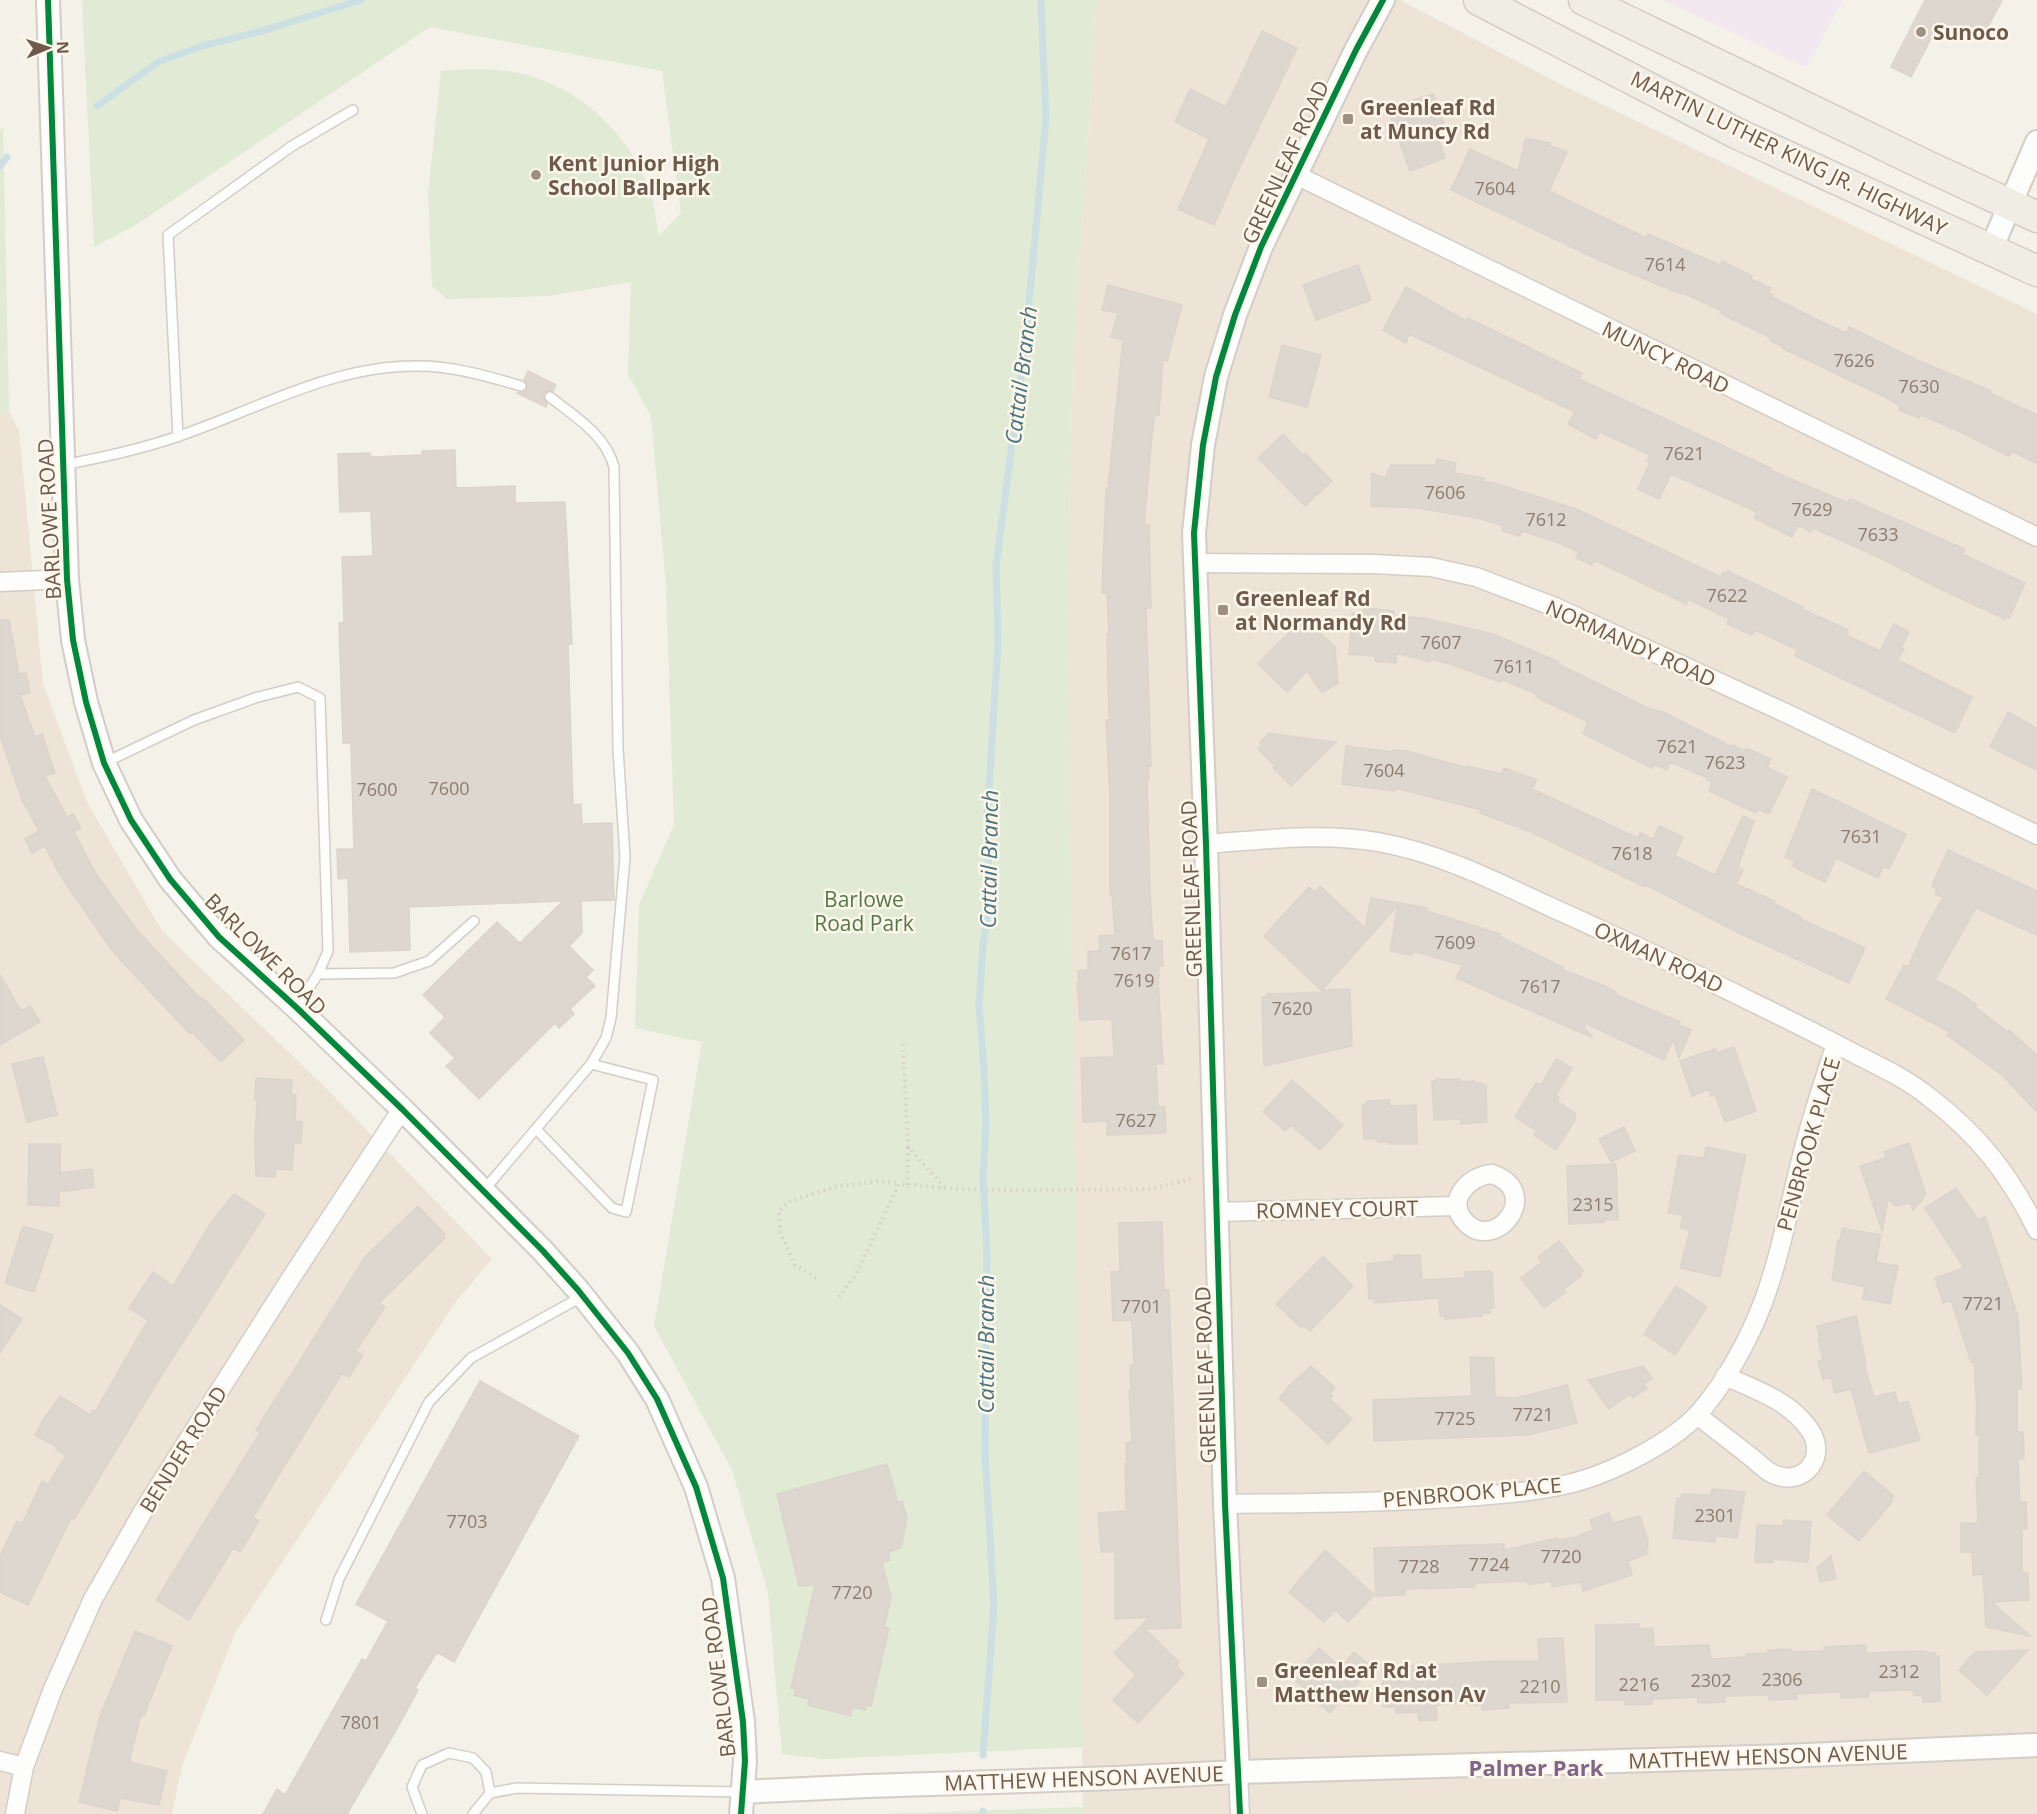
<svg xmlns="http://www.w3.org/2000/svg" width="2037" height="1814" font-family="'Open Sans',sans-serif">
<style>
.residential{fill:#ede4d7}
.education{fill:#f1e8f0}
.green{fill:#e0ead5}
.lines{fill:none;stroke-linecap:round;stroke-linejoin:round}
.stream{stroke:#cce0e3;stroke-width:7}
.building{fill:#ddd7cf;stroke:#dcd4cc;stroke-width:1.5}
.service-casing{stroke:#d3cdc6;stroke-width:12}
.minor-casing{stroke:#d3cdc6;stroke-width:21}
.tertiary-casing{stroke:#d3cdc6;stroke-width:26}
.primary-casing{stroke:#d3cdc6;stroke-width:33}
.path{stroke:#d6d0ca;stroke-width:4;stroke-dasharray:1.5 4.5;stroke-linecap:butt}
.service{stroke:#fdfdfc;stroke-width:9}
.minor{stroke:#fdfdfc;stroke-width:18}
.tertiary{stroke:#fdfdfc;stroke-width:22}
.primary{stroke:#f0ede5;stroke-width:30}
.cycleway-casing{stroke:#fdf6ea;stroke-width:10}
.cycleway{stroke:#00873e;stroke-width:6}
.poi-dot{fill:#9e9084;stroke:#fdf6ea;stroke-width:2}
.labels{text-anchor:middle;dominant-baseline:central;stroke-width:5;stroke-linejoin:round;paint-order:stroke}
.number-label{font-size:18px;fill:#8d7d70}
.poi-label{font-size:21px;font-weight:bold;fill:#6f5b4d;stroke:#fdf6ea;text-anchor:start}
.street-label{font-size:21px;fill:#6f5b4d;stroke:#fdf6ea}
.park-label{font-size:21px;fill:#547949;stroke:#fdf6ea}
.water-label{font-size:22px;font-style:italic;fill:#497480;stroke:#fdf6ea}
.neighbourhood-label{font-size:22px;font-weight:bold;fill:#80658b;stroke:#fdf6ea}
</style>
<rect width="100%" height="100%" fill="#f4f1e9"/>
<path class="residential" d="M1097,0H1400L1564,86L2037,314V1814H1083L1067,604L1073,361Z
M9,412L19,430L43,684L87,802L162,931L326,1088L492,1259L454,1304L236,1631L182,1766L172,1814H0V415Z"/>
<path class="education" d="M1663,0H1843L1806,67Z"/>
<path class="green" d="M82,0H1097L1073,361L1067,604L1083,1747L824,1759L782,1754L768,1593L732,1470L654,1326L702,1042L635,1028L639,905L674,825L666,586L651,416L628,374L631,282L548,296L447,299L432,286L428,194L441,71C465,69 490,68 514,72C576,84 629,132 650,191C655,206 656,222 659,236L681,213L662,71L430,27L137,224L94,247Z
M3,127L9,412L0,415V131Z
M1083,1807V1814H880Z"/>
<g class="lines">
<path class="stream" d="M97,106L158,62L202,46L265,30L361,0
M0,166L7,157
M983,1755L994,1605L985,1452L987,1253L983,1178L986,1125L984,1070L979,1005L983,945L990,902L987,821L998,643L996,566L1025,346L1046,118L1041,0
M983,1811V1814"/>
</g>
<path class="building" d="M1925,0H2002L1980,42L1940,21L1911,77L1891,67Z
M1262,31L1297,48L1236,175L1214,225L1178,209L1209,139L1175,122L1190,89L1226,107Z
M1433,94L1444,123L1434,127L1445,158L1410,171L1387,108Z
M1526,138L1550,143L1548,145L1567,152L1549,191L1646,238L1648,234L1720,265L1722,261L1752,276L1751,279L1771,288L1768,293L1773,295L1772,297L1824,323L1846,333L1849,327L1917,360L1991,391L1990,393L2037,415V464L2012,451L2009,456L1961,432L1921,415L1919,418L1899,410L1900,406L1885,397L1782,348L1783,347L1770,340L1771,338L1720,313L1722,311L1681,292V294L1601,261L1451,190L1470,149L1518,171Z
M1358,265L1371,300L1316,320L1303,285Z
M1108,285L1182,305L1167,361L1163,360L1159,415H1155L1152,435L1144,525H1149L1151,608H1146L1151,766H1148L1149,779H1147L1150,894L1153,939H1155V941H1162L1163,966H1159V979H1158L1163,1064H1156L1158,1107H1165L1166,1131H1165V1133L1107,1135V1121L1083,1122L1081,1058L1114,1057L1112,1019L1080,1020L1077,983H1079L1078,971L1088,970V951H1100L1099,936L1115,935L1112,895H1110V799L1106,720H1109L1107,634H1109L1107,593H1102L1106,488H1108L1123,340L1111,337L1118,313L1102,310Z
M1406,287L1466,321L1468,318L1582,373L1579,379L1771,468L1770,470L1848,503L1850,499L1965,549L1962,554L2025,583L2009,618L2006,616L2005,619L1934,586L1878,557L1813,528L1811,532L1798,525L1792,537L1754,518L1757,512L1671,474L1659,499L1638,489L1650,462L1647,461L1650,455L1600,432L1596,439L1568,424L1575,412L1520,386L1409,334L1406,343L1383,330Z
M1282,345L1321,355L1307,407L1269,397Z
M528,371L556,385L553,391H548L544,393V399L547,404L546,407L517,393L523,392L527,388V384L524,380Z
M1283,434L1303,455L1305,453L1332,481L1305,506L1258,458Z
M455,450L456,488L515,486V503L565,502L572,644H568L573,805L581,804L582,824L612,823L614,900L581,901L582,933L569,946L593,970L586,977L595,986L570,1009L574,1014L559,1028L555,1023L479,1099L446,1066L455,1058L430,1033L445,1017L423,995L497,922L520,943L563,901L409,907L410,950L350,952L348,878L338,879L337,849H354L351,743H343L339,623L344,622L342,557L373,556L371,511L340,512L338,454L370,453L371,457L422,455V451Z
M1437,459L1456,463L1454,473L1484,478L1483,482L1495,483L1576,509L1721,577L1723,572L1726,574L1728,571L1803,607L1802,609L1848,630L1846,635L1880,651L1894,624L1909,632L1901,648L1904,649L1898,660L1972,697L1955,733L1795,656L1798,650L1755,630L1752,635L1727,624L1729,619L1688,599L1686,604L1594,560L1592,565L1576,558L1579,552L1559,543L1522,531L1520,536L1502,531L1504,526L1481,519L1418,508L1371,506L1372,473L1385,478L1391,465H1436Z
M1363,608L1394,611V616L1424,618L1493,634L1559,662L1558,664L1650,709L1663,712L1732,747L1733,745L1745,751L1746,748L1771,759L1767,767L1787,777L1769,814L1758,809L1756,813L1709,791L1712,782L1707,780L1708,778L1670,762L1667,770L1654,764L1652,768L1583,734L1588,722L1536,697L1537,694L1501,679L1500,682L1450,664L1430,659V662L1396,653V663L1375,661L1376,656L1349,654L1352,613L1362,614Z
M1304,617L1335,647L1338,683L1322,693L1307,671L1287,692L1258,664Z
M0,620H9L19,674L26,673L30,693L20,695L35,737L42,734L55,773L45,776L67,817L73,814L81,828L74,832L96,874L137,930L200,998L204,999L244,1040L221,1062L192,1032L190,1034L114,953L60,875L45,846L32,853L25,839L39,831L22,800L0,736Z
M2008,712L2037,728V770L1990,747Z
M1269,733L1303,738L1336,742L1291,786L1273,768L1275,766L1258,749L1262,745L1260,742Z
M1346,746L1393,752V750L1407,751L1467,768V766L1502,774L1504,768L1537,780L1532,789L1638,838L1640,833L1653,839L1659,826L1683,837L1675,856L1715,875L1743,816L1754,821L1738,867L1743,870L1736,884L1775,901L1773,903L1801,917L1800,919L1865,948L1849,983L1739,933L1646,885L1645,887L1531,832L1480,813L1481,810L1395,788L1394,791L1342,784Z
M1812,789L1906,834L1889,869L1883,867L1878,878L1836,858L1825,882L1792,866L1796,862L1785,857Z
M1948,850L2037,891V935L1976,908L1935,980L1960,993L1977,1005L1975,1007L2008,1032L2009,1030L2037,1055V1112L2003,1076L1947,1035L1950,1032L1886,999L1904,965L1908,967L1925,929L1943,897L1935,894L1937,889L1932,886Z
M1320,886L1365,928L1371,898L1427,908V911L1500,934L1499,936L1564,968L1563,970L1605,986L1616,992L1615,994L1680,1022L1679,1025L1691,1030L1679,1058L1673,1040L1664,1060L1585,1023L1584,1027L1593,1038L1456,978L1463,965L1412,951V955L1390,951L1398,905L1322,990L1350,989L1352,1046L1264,1066L1262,997H1267V994L1323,992L1264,936L1309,887L1315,892Z
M0,975L21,1011L30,1006L40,1022L0,1045Z
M1734,1047L1756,1111L1725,1122L1715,1095L1711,1096L1709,1089L1692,1096L1680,1061L1715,1049L1717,1053Z
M43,1057L57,1115L27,1122L12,1064Z
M1556,1059L1572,1068L1556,1095L1559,1097L1557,1101L1575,1113V1120L1556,1150L1534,1135L1537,1131L1515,1117L1536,1083L1541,1085Z
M256,1078L292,1080L291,1094L296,1095L295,1121L302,1122L301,1143H294L292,1170L276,1169L275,1177L256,1176L255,1138L257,1101L255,1100Z
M1436,1079H1460V1082L1474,1081V1083H1482V1085H1486L1487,1122L1461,1124L1460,1119L1434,1120L1432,1081H1437Z
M1292,1080L1343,1125L1320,1150L1291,1125L1285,1131L1263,1112Z
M1389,1100L1390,1106L1416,1105L1417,1144H1390V1142H1378L1377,1139H1364L1362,1105L1367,1104V1101Z
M1624,1127L1635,1151L1611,1162L1599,1139Z
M1909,1143L1926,1195L1913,1210L1910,1203L1896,1206L1888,1199L1882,1231L1860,1166L1886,1158L1884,1152Z
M29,1144H60V1173L92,1169L94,1187L59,1192V1206L28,1205Z
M1706,1147L1746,1155L1720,1277L1680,1268L1690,1230L1680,1228L1683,1215L1668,1213L1679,1155L1704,1158Z
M1616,1164L1618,1220L1605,1219V1222L1569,1224L1567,1166Z
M1956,1188L1978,1220L1985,1216L2018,1317L2022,1389H2017V1432H2023L2024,1459H2018L2020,1503L2026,1502L2027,1529H2022V1573H2028L2029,1600L1992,1602L2030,1636L1986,1627L1983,1574L1973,1575L1972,1552H1961V1523H1978L1976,1478H1979V1435H1976V1412H1977L1974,1362H1971L1951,1300L1943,1303L1935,1278L1964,1268L1925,1208Z
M234,1194L265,1214L163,1373L74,1519L71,1518L28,1605L0,1592V1556L17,1521L22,1524L42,1481L48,1485L66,1456L56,1449L57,1447L35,1435L46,1415H47L60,1396L90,1415L93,1410L95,1412L148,1320L129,1308L153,1272L173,1286L212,1221Z
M418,1206L445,1234L443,1236L445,1238L379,1303L385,1307L356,1351L363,1355L349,1377L342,1373L253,1517L259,1521L240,1552L233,1548L189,1620L156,1600L260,1433L256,1430L365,1257Z
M1162,1222L1164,1290H1169L1181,1628L1145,1629L1179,1662L1176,1666L1184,1674L1138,1723L1113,1700L1136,1675L1114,1653L1150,1617L1115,1619V1552H1101L1098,1513L1126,1511L1125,1463H1127L1126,1443L1132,1442L1129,1391H1131L1130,1365H1134L1132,1320L1113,1321L1111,1272L1120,1271L1119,1223Z
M23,1226L53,1235L34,1292L5,1283Z
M1842,1228L1881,1235L1876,1262L1898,1266L1890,1304L1863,1299L1865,1287L1832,1280L1838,1240L1840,1241Z
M1559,1241L1583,1271L1580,1274L1581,1276L1564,1289L1566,1292L1544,1308L1521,1278L1542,1262L1538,1257Z
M1394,1255H1420L1422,1280L1465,1278V1272L1490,1271L1492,1273L1494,1308H1490V1313H1482V1316L1445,1319V1316H1440L1439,1298L1374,1303V1299H1369L1367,1264L1394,1261Z
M1323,1256L1353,1286L1310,1331L1304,1325L1301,1328L1276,1304Z
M1676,1286L1707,1307L1675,1355L1644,1334Z
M0,1305L22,1319L0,1353Z
M1856,1316L1866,1364L1864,1365L1874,1397L1895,1392L1898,1404L1908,1401L1920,1440L1869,1453L1851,1389L1835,1393L1831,1377L1823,1380L1818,1361L1823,1360L1818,1339L1820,1338L1817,1326Z
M1470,1357L1494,1358L1495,1397L1516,1398L1567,1385L1577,1423L1528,1435L1374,1441L1373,1400L1472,1396Z
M1311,1366L1335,1388L1330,1394L1333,1396L1330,1399L1352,1419L1328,1444L1279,1398L1289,1386Z
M1643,1366L1652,1378L1644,1384L1647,1388L1633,1398L1630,1394L1609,1409L1588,1380Z
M480,1381L579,1436L454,1662L437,1652L415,1688L418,1690L395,1732L347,1814H263L277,1789L285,1795L362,1659L366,1661L388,1621L356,1604Z
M887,1464L898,1503L902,1501L907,1518L901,1548L888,1552L890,1560L882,1562L891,1598L884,1627L889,1628L871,1706L867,1705L865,1710L852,1707L851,1716L808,1705L809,1699L794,1695L796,1689L791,1688L815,1585L799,1586L777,1494Z
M1864,1471L1894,1496L1890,1501L1892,1502L1859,1541L1827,1515Z
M1712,1489L1745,1492L1737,1538L1715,1536V1542L1673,1538L1677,1498L1681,1499L1682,1494L1711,1495Z
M1609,1513L1613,1523L1640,1516L1648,1541V1548L1646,1549L1648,1554L1628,1561L1632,1575L1583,1591L1581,1582L1552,1587L1551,1581L1529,1585L1528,1582L1525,1581L1475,1583V1587L1405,1589V1595L1376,1596L1374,1548L1504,1544V1550L1557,1538L1558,1540L1576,1537L1593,1530L1590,1520Z
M1784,1520L1811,1522L1808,1562L1773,1559V1563L1755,1562L1757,1525L1783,1526Z
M1325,1550L1374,1595L1348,1622L1335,1610L1324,1622L1289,1592Z
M1831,1556L1836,1579L1820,1582L1817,1568Z
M1639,1624V1629L1653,1628L1654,1647L1709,1645L1711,1659L1746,1657V1654L1768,1653V1650L1791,1649V1652L1824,1651V1647L1866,1645V1653L1926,1651V1653H1935V1656H1939L1940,1701L1923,1702L1922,1695L1914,1696L1913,1690L1869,1691V1697L1841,1698V1692L1796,1694L1797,1699L1769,1700V1695L1725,1696V1702L1698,1703V1697L1652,1699V1704L1625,1705V1700H1596V1625Z
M135,1631L172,1646L144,1715L141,1714L129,1762L167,1771L159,1805L120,1798L117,1811L79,1802L99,1719Z
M1563,1638L1567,1702L1509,1703V1708L1482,1710V1705H1469L1468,1703L1436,1705L1437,1720L1419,1721L1418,1712L1396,1713V1707H1383L1382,1668L1495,1661H1539L1538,1639Z
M1319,1648L1341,1668L1354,1652L1372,1668L1330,1713L1310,1696L1292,1677Z
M2028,1650L1987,1695L1959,1670L1975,1652Z"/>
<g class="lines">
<g class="service-casing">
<path id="service" d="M178,437L168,235L292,146L353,110
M64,465C103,457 142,449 179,436C255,410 332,366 414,366C450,365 487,376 521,386
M104,763L194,720L255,698L298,687L320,698L328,951L318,974L297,1006
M318,974L394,973L429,961L474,921
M536,1129L612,1208L626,1212L653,1080L591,1064
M484,1190L591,1064L606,1038L611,1018L625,857L618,749L614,467C606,435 574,416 550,397
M326,1620L339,1579L429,1402L471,1358L583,1296
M422,1814L412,1787L422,1765L449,1753L473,1758L486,1772L490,1793
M473,1814L490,1793L517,1788L741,1792"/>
</g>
<g class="minor-casing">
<path id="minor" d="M1296,175L2037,537
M1197,563L1374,564L1431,567L1476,577L1555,607L1790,715L2037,835
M0,582L67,579
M1206,844C1263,840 1321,832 1378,842C1436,852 1491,879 1544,904C1615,936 1686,969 1756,1004C1791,1021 1825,1038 1859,1056C1883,1068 1908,1080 1929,1097C1979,1135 2009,1174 2037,1230
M1492,1174C1546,1192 1492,1259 1462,1218C1447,1197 1472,1175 1492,1174Z
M1216,1212L1457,1206
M1697,1415C1715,1429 1733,1443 1751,1457C1758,1463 1765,1470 1773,1474C1804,1488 1829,1456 1809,1429C1790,1401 1754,1389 1725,1376
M1225,1504C1305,1503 1385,1503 1465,1497C1499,1494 1534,1492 1568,1484C1608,1475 1670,1444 1698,1414C1721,1388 1741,1353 1755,1322C1779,1268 1788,1209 1803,1152C1812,1115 1824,1080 1836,1044
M0,1761L24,1767
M1238,1772L1240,1814
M15,1814L24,1767L53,1689L93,1599L145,1508L289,1281L402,1109"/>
</g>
<g class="tertiary-casing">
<path id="tertiary" d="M48,0L67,579L73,640L86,702L104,763L131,820L170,879L219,937L297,1008L402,1109L543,1251L578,1290L628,1353L657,1399L696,1487L723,1578L743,1722L745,1761L741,1814
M1991,249L2037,142
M1238,1772L1225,1504L1206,844L1194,533L1203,445L1216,377L1235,315L1261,247L1356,50L1383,0
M743,1792L868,1786L1116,1778L1238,1772L1785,1756L2037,1745"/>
</g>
<g class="primary-casing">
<path id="primary" d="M1479,0L1736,133L2037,271
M1584,0L1925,165L2037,217"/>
</g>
<path class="path" d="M903,1044L908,1147L944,1187
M907,1185L908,1147
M816,1278L795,1265L780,1232L779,1211L788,1202L838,1186L881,1181L899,1184
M839,1297L856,1274L899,1184L957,1189L1019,1190L1151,1189L1194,1178"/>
<use href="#service" class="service"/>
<use href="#minor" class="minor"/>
<use href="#tertiary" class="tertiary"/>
<use href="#primary" class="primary"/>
<g class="cycleway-casing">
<path id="cycleway" d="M48,0L67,579L73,640L86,702L104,763L131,820L170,879L219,937L297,1008L402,1109L543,1251L578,1290L628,1353L657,1399L696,1487L723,1578L743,1722L745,1761L741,1814
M1240,1814L1225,1504L1206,844L1194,533L1203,445L1216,377L1235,315L1261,247L1356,50L1383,0"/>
</g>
<use href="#cycleway" class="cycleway"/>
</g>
<g class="poi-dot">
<circle cx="1921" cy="32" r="6"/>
<rect x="1342" y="113" width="12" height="12" rx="3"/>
<circle cx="536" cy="175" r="6"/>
<rect x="1217" y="604" width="12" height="12" rx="3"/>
<rect x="1256" y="1676" width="12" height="12" rx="3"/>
</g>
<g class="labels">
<g class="number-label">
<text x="1495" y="188">7604</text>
<text x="1665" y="264">7614</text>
<text x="1854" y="360">7626</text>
<text x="1919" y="386">7630</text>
<text x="1684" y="453">7621</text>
<text x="1445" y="492">7606</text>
<text x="1812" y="509">7629</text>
<text x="1546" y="519">7612</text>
<text x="1878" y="534">7633</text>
<text x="1727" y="595">7622</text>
<text x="1441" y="642">7607</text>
<text x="1514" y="666">7611</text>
<text x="1677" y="746">7621</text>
<text x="1725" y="762">7623</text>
<text x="1384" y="770">7604</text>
<text x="449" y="788">7600</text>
<text x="377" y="789">7600</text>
<text x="1861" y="836">7631</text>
<text x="1632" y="853">7618</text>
<text x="1455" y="942">7609</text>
<text x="1131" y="953">7617</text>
<text x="1134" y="980">7619</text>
<text x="1540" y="986">7617</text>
<text x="1292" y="1008">7620</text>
<text x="1136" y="1120">7627</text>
<text x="1593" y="1204">2315</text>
<text x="1983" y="1303">7721</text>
<text x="1141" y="1306">7701</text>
<text x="1533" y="1414">7721</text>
<text x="1455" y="1418">7725</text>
<text x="1715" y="1515">2301</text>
<text x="467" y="1521">7703</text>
<text x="1561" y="1556">7720</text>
<text x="1489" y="1564">7724</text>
<text x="1419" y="1566">7728</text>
<text x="852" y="1592">7720</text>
<text x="1899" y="1671">2312</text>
<text x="1782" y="1679">2306</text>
<text x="1711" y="1680">2302</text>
<text x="1639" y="1684">2216</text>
<text x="1540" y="1686">2210</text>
<text x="361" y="1722">7801</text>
</g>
<g class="poi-label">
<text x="1933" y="32">Sunoco</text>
<text x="1360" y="107">Greenleaf Rd<tspan x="1360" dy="24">at Muncy Rd</tspan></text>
<text x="548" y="163">Kent Junior High<tspan x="548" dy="24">School Ballpark</tspan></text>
<text x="1235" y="598">Greenleaf Rd<tspan x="1235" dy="24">at Normandy Rd</tspan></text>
<text x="1274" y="1670">Greenleaf Rd at<tspan x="1274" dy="24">Matthew Henson Av</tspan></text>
</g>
<g class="street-label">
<text transform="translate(1789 153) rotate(26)">MARTIN LUTHER KING JR. HIGHWAY</text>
<text transform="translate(1285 162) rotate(-65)">GREENLEAF ROAD</text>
<text transform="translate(1666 357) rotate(26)">MUNCY ROAD</text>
<text transform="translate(49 519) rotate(-93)">BARLOWE ROAD</text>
<text transform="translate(1631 643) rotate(24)">NORMANDY ROAD</text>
<text transform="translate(1191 889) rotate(-92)">GREENLEAF ROAD</text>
<text transform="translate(266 954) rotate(45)">BARLOWE ROAD</text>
<text transform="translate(1659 957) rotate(25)">OXMAN ROAD</text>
<text transform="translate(1808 1144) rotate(-74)">PENBROOK PLACE</text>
<text transform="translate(1337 1209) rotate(-1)">ROMNEY COURT</text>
<text transform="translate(1205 1375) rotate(-92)">GREENLEAF ROAD</text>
<text transform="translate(183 1449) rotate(-58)">BENDER ROAD</text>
<text transform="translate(1472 1492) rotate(-5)">PENBROOK PLACE</text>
<text transform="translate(718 1677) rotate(-97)">BARLOWE ROAD</text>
<text transform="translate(1768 1756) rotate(-2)">MATTHEW HENSON AVENUE</text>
<text transform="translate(1084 1778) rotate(-2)">MATTHEW HENSON AVENUE</text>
</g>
<g class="park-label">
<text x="864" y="899">Barlowe<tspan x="864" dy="24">Road Park</tspan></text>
</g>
<g class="water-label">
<text transform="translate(1020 375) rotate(-83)">Cattail Branch</text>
<text transform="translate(988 859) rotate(-89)">Cattail Branch</text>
<text transform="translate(985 1344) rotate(-90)">Cattail Branch</text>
</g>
<g class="neighbourhood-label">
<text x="1536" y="1767">Palmer Park</text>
</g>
</g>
<g transform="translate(48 48) rotate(88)" stroke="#fdf6ea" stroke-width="4.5" paint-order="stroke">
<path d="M0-4.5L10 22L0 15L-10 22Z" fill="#6f5b4d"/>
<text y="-9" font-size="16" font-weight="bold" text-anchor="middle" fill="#6f5b4d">N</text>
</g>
</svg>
